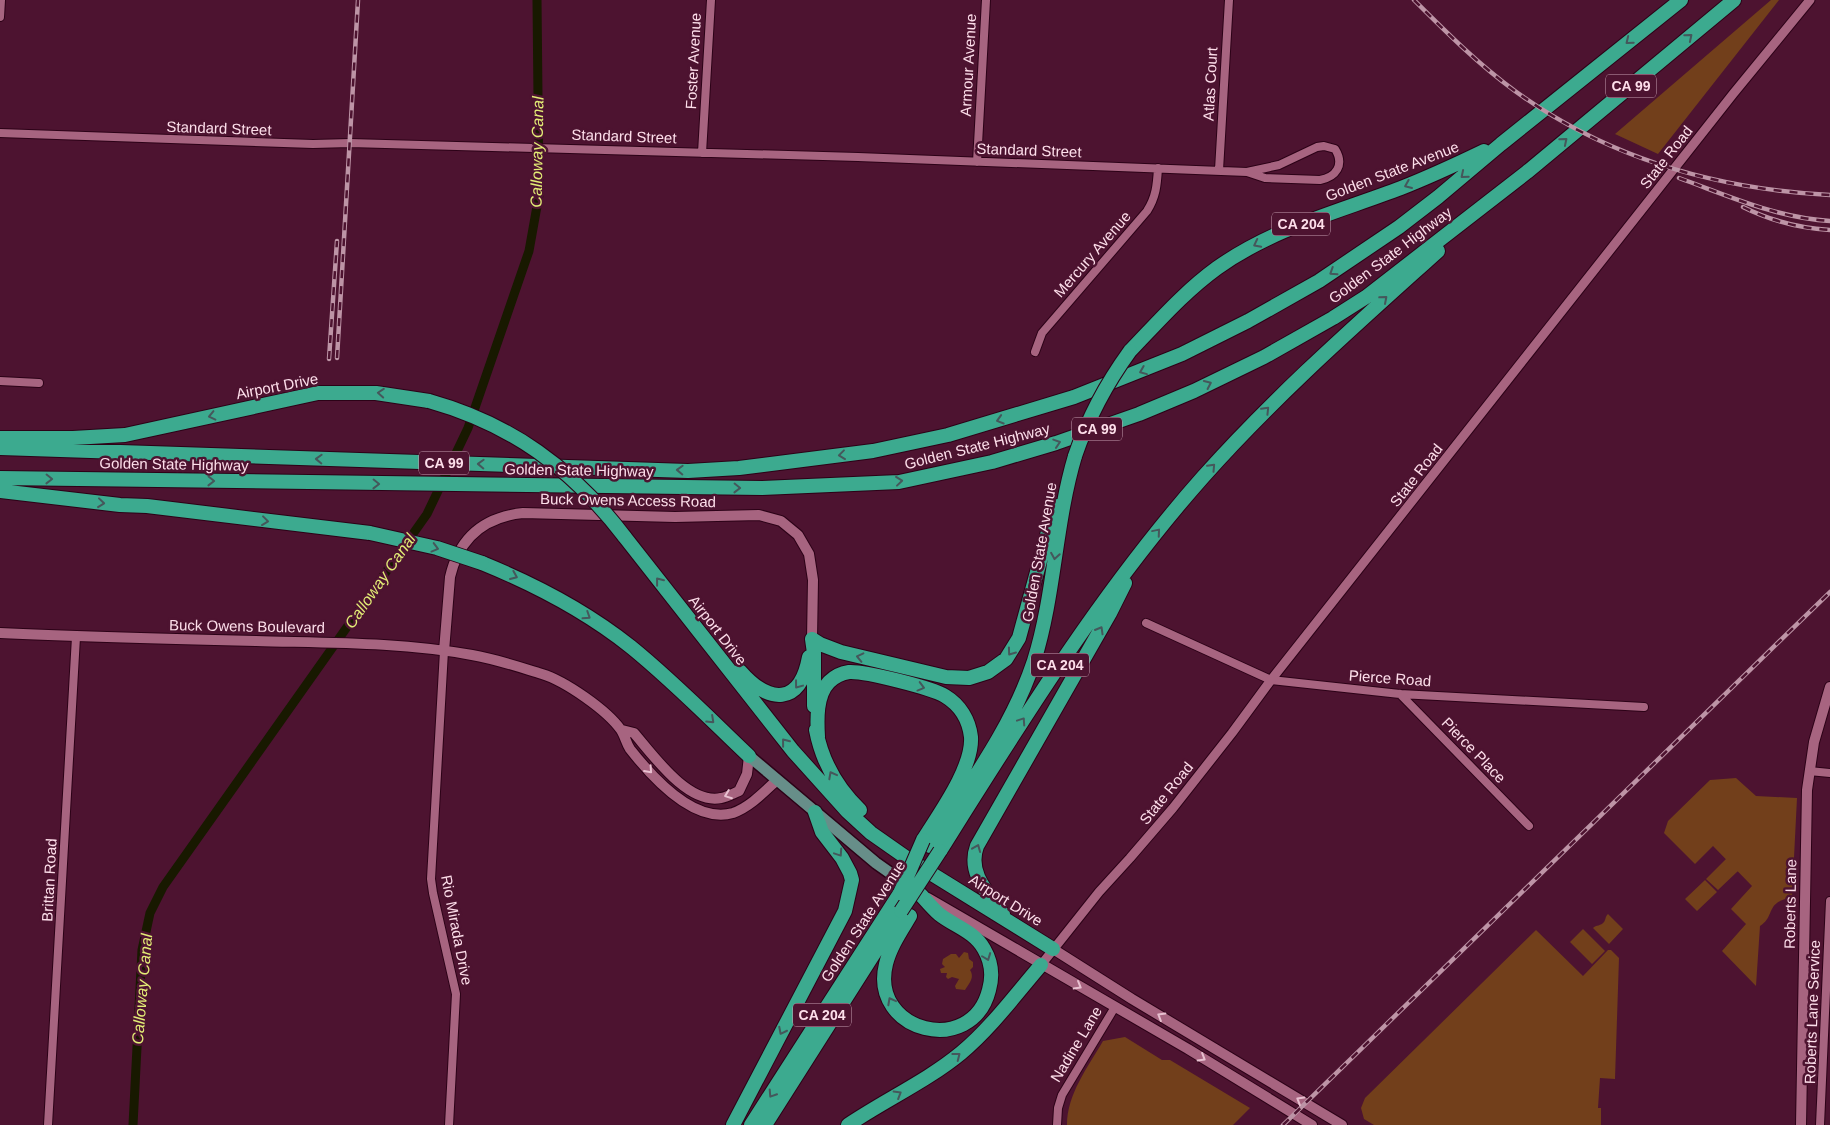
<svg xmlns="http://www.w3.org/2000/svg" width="1830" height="1125" font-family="Helvetica,sans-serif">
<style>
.green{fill:#723f1b}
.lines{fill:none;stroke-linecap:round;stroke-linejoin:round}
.canal{stroke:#181900;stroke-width:9}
.minor-casing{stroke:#2c0217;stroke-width:10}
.tertiary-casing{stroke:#2c0217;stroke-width:11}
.secondary-casing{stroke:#2c0217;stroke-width:12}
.primary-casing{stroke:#2c0217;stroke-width:14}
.motorway-casing{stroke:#2c0217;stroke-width:16}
.minor{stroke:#a76480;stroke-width:8}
.tertiary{stroke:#a76480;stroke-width:9}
.secondary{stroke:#a76480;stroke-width:10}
.primary{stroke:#678e89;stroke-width:11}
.motorway{stroke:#3caa8f;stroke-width:14}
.rail-casing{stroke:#bd94a6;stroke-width:4.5}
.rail{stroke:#4d1330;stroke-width:2.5;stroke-dasharray:8;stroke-linecap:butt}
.motorway-bridge-casing{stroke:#2c0217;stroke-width:16;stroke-linecap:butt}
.motorway-bridge{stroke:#3caa8f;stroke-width:14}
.oneway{stroke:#45575b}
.oneway2{stroke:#e8c0d0}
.labels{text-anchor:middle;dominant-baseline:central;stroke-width:5;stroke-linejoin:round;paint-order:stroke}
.shield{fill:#4d1330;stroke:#c8a1b2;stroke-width:1}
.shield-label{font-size:14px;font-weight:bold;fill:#fddeea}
.street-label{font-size:15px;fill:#fddeea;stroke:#4d1330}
.water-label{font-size:16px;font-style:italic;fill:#e3ed76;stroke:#4d1330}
</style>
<rect width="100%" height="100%" fill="#4d1330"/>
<path class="green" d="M1771,0H1779L1658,154L1615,134Z
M1736,778L1756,796L1797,798L1792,897C1764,903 1776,916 1760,926L1756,986L1722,951L1746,924L1731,909L1752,886L1713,846L1695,864L1664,833L1668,821L1710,780Z
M1726,859L1738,871L1718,890L1706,879Z
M1705,880L1717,892L1697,911L1685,899Z
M1608,914L1623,929L1609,944L1593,928C1596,925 1601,926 1604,922C1606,919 1605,917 1608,914Z
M1583,929L1605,951L1592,964L1570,942Z
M1536,930L1583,976L1608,950H1611L1619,958L1615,1079L1600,1078L1598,1108H1601V1125H1374L1364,1119L1361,1108L1365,1098Z
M964,952L968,953L969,959L973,962V967L970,970C975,978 969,983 965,990L956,989L955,986L959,979L952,977L948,979L946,977L947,973H941L940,969L945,967L942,964L943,959L951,954H956L959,958Z
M1125,1037L1162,1060H1170L1250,1108L1233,1125H1067C1067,1094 1088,1067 1103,1041Z"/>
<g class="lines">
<path class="canal" d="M133,1125L142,950L150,913L163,887L427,514L468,428L529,251L539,195L537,0"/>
<g class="minor-casing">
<path id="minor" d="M0,17L1,0
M0,133L313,144L350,143L858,157L1247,172
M1324,146L1335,149C1345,165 1336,177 1320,180L1265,178L1247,172L1279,165L1317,147Z
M702,153L711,0
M977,162L986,0
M1219,170L1229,0
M1035,352L1042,333L1147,211C1156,197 1157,185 1158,168
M0,381L39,383
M1146,623L1271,680L1400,694L1644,707
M444,651L431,879L433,893L456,994L449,1125
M1400,694L1529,826
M1809,771L1830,773
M48,1125L76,637
M1057,1125L1058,1108L1062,1095L1115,1007
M1820,1125L1830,901"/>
</g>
<g class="tertiary-casing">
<path id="tertiary" d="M1041,965L1099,892L1130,858L1173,808L1232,733L1271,680L1733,94L1810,0"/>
</g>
<g class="secondary-casing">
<path id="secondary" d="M0,633C85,637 170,639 256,641C328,643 401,642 472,655C496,659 519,667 542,674C565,681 607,710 621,730C625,736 626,743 630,749C652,777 694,824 733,813C750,807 764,792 777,780
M444,651L450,577C459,538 484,517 523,513L675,517L759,515L781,521L798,535L809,554L813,580L812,639
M622,730L634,733C653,755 688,805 721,798C727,797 734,793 739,791L747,774L749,756
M928,898L1188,1049L1312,1125
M1053,949L1132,999L1342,1125
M1801,1125L1807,790L1814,742L1830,687"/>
</g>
<g class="primary-casing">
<path id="primary" d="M749,756L876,863L910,887"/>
</g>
<g class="motorway-casing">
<path id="motorway" d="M1130,351C1158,322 1184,292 1217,268C1273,228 1338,212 1401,188C1429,177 1457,164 1484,151
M0,438H73L125,435L318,393H376L429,401
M0,448L688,471L739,468L873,451L948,435L1074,397L1182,354L1248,321L1319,281L1399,227L1438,197L1501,144L1681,0
M0,478L762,488L899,482L992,462L1056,443L1139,414L1194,391L1264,357L1333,318L1366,297L1527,172L1734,0
M0,491L120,505L147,506L370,533
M624,536L793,751L847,811L871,833L911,861L1053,949
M482,563C536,585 586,611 631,647C673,681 710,719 749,756
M812,639L820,644L841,652L946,677L969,678L988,672L1006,659L1019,638L1055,506
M812,639L814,653V706
M740,671C769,704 800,706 809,657
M816,730C822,761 837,788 860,810
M818,737C817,720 816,695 829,682C834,677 842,673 849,672C865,671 932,688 945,696C960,705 969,720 971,737C973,768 939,814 923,840
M930,846C968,786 1012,728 1034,661C1055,594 1055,523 1075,456
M940,851C1021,722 1101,592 1203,477C1275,396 1357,324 1438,251
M1003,914C988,893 967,873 977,846L1110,613L1125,583
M910,916C901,931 890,947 886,964C869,1032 972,1058 989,990C993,976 991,961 984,949C974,931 954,926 939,914C932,908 925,899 918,892
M733,1125L845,911L852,880L850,873L842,858L822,832L815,812
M751,1125L900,893
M765,1125L901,911
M848,1125C885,1100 927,1081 961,1053C991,1028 1016,994 1041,965"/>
</g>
<use href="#minor" class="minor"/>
<use href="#tertiary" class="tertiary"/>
<use href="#secondary" class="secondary"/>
<use href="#primary" class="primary"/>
<use href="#motorway" class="motorway"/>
<g class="rail-casing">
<path id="rail" d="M1414,0C1446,32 1478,64 1515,91C1609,159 1715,189 1830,195
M1679,178C1729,196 1777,218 1830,221
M1743,207C1771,221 1799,228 1830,230
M337,358L358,0
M329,359L337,241
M1283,1125L1830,592"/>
</g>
<use href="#rail" class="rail"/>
<g class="motorway-bridge-casing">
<path id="motorway-bridge" d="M429,401C511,424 572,468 624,536
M1075,456C1088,418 1106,384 1130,351
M370,533L437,548L482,563
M900,893L923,840
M901,911L940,851"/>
</g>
<use href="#motorway-bridge" class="motorway-bridge"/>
</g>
<defs><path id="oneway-chevron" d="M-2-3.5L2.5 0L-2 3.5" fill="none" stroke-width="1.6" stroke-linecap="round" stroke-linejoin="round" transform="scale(1.25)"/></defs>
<g class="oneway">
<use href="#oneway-chevron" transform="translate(1689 37) rotate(-40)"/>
<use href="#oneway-chevron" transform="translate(1629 41) rotate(141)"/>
<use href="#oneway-chevron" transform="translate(1564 141) rotate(-40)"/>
<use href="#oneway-chevron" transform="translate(1464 175) rotate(140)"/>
<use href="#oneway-chevron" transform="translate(1408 185) rotate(157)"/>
<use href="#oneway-chevron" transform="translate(1257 244) rotate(153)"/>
<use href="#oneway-chevron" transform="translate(1333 272) rotate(147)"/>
<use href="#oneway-chevron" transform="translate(1384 299) rotate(-41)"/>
<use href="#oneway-chevron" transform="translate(1143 371) rotate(158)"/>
<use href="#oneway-chevron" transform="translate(1208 384) rotate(-25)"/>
<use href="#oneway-chevron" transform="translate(381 393) rotate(-176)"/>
<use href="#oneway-chevron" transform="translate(1266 410) rotate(-46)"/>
<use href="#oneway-chevron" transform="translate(212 416) rotate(167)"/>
<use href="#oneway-chevron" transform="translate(1000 420) rotate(163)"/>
<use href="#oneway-chevron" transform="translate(1057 443) rotate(-18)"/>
<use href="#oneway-chevron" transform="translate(842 455) rotate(173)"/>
<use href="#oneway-chevron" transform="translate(319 459) rotate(-178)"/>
<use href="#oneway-chevron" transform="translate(481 464) rotate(-178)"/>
<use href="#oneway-chevron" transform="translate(1212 467) rotate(-47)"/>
<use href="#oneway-chevron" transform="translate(680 470) rotate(-178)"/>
<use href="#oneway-chevron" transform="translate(49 479) rotate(1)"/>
<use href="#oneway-chevron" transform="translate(211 481) rotate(1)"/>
<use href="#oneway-chevron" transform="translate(899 481) rotate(-6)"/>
<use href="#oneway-chevron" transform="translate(376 484) rotate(1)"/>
<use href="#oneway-chevron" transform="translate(737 488) rotate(1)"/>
<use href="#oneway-chevron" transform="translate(101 503) rotate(6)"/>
<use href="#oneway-chevron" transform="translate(265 521) rotate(7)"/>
<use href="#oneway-chevron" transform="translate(1157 532) rotate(-50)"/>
<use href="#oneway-chevron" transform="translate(435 548) rotate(15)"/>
<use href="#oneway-chevron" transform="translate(1055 556) rotate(99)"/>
<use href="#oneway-chevron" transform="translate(514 576) rotate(23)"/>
<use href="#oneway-chevron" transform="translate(659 581) rotate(-128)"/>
<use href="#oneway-chevron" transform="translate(587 616) rotate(33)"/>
<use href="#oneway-chevron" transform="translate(1100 630) rotate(-60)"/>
<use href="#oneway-chevron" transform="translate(1011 652) rotate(126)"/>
<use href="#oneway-chevron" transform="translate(860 657) rotate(-167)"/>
<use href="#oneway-chevron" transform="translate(798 685) rotate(127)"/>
<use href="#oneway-chevron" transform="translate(921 687) rotate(15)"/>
<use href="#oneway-chevron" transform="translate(711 720) rotate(43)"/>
<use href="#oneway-chevron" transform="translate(1022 721) rotate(-56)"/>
<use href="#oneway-chevron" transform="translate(785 742) rotate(-128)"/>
<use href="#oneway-chevron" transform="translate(832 775) rotate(-118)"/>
<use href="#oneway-chevron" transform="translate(977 848) rotate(-68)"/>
<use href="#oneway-chevron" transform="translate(839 853) rotate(56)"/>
<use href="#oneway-chevron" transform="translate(987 957) rotate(69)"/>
<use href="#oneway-chevron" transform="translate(891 1001) rotate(-118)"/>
<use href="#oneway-chevron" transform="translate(782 1031) rotate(117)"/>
<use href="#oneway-chevron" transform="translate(957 1056) rotate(-38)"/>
<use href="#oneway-chevron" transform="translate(772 1094) rotate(123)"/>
<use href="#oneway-chevron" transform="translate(898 1094) rotate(-31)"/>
</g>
<g class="oneway2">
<use href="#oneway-chevron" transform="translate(649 770) rotate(48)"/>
<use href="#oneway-chevron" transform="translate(728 795) rotate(159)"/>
<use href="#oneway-chevron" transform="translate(1078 986) rotate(30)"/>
<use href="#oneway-chevron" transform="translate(1161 1016) rotate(-149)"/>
<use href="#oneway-chevron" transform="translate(1202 1058) rotate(31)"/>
<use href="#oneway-chevron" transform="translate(1300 1100) rotate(-149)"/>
</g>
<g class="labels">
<g class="shield">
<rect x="1606" y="74.5" width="50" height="23" rx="4"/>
<rect x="1272" y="212.5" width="58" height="23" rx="4"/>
<rect x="1072" y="417.5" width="50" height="23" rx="4"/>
<rect x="419" y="451.5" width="50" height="23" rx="4"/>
<rect x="1031" y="653.5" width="58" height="23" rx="4"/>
<rect x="793" y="1003.5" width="58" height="23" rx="4"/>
</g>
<g class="shield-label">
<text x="1631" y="86">CA 99</text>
<text x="1301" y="224">CA 204</text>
<text x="1097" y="429">CA 99</text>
<text x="444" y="463">CA 99</text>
<text x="1060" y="665">CA 204</text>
<text x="822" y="1015">CA 204</text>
</g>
<g class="street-label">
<text transform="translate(693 61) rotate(-87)">Foster Avenue</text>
<text transform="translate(968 65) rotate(-87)">Armour Avenue</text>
<text transform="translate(1210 84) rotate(-87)">Atlas Court</text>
<text transform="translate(219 128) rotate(2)">Standard Street</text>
<text transform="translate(624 136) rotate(2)">Standard Street</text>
<text transform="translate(1029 150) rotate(2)">Standard Street</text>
<text transform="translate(1666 157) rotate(-52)">State Road</text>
<text transform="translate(1392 171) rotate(-21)">Golden State Avenue</text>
<text transform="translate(1092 254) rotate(-49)">Mercury Avenue</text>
<text transform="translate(1390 255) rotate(-37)">Golden State Highway</text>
<text transform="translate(277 386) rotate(-11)">Airport Drive</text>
<text transform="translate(977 446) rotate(-14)">Golden State Highway</text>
<text transform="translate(174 464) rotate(1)">Golden State Highway</text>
<text transform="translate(579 470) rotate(1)">Golden State Highway</text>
<text transform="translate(1416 475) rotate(-52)">State Road</text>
<text transform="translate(628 500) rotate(1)">Buck Owens Access Road</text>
<text transform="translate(1039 552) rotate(-80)">Golden State Avenue</text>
<text transform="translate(247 626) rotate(1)">Buck Owens Boulevard</text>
<text transform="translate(718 630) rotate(52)">Airport Drive</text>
<text transform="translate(1390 678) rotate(4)">Pierce Road</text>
<text transform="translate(1474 750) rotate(46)">Pierce Place</text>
<text transform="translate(1166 793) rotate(-51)">State Road</text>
<text transform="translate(49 880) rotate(-87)">Brittan Road</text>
<text transform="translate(1006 900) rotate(32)">Airport Drive</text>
<text transform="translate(1790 904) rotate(-89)">Roberts Lane</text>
<text transform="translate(863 921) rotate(-57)">Golden State Avenue</text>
<text transform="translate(457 930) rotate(79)">Rio Mirada Drive</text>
<text transform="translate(1812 1012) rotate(-88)">Roberts Lane Service</text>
<text transform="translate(1076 1044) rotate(-59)">Nadine Lane</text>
</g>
<g class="water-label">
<text transform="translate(537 152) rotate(-89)">Calloway Canal</text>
<text transform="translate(380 581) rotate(-55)">Calloway Canal</text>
<text transform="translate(142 989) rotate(-85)">Calloway Canal</text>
</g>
</g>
</svg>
